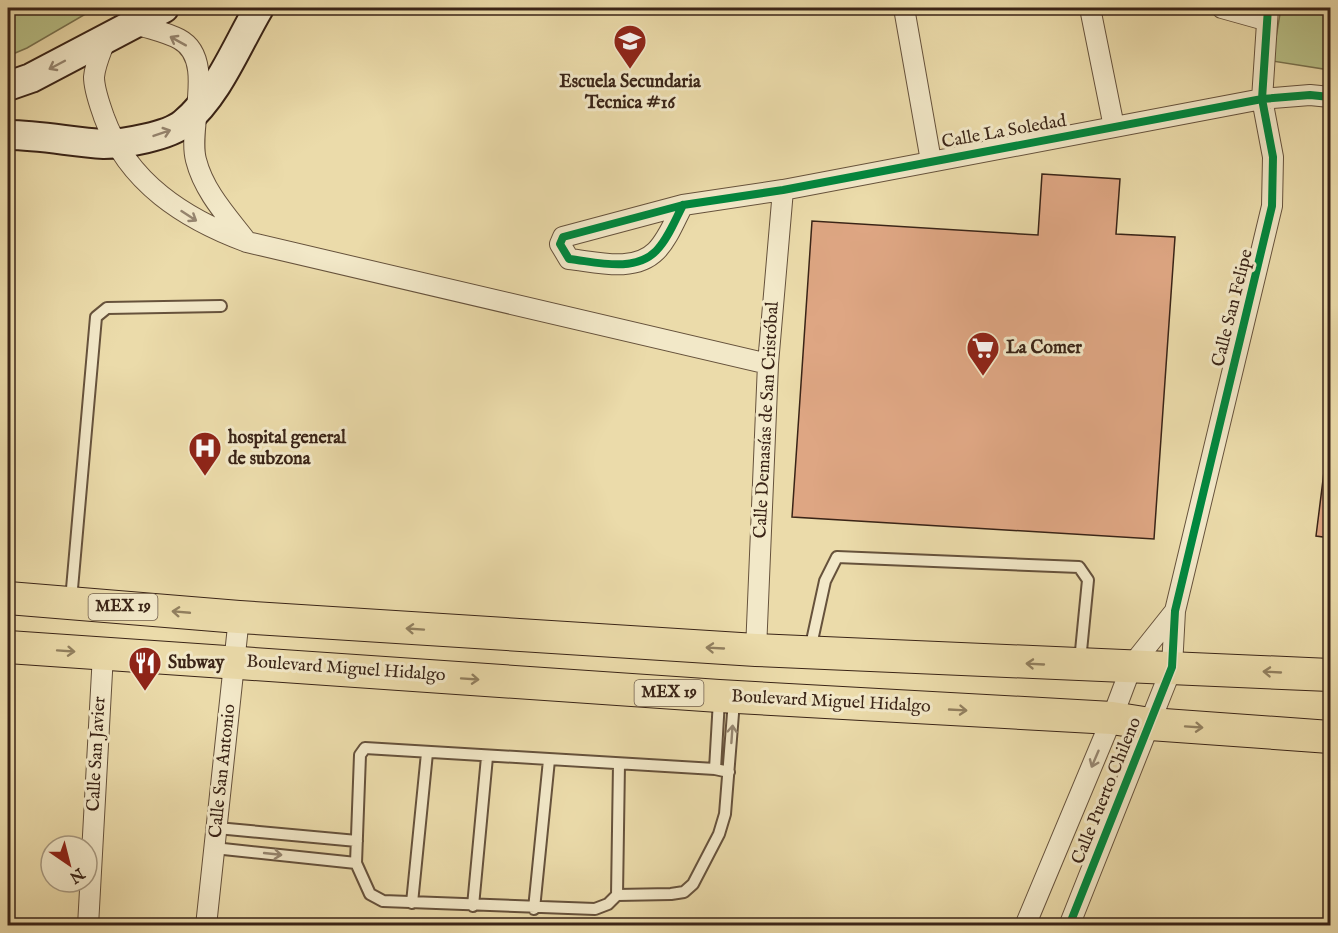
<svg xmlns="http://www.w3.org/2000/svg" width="1338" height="933" font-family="'IM FELL English',serif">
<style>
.green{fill:#b8c087;stroke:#79724f;stroke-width:1.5}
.building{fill:#dea683;stroke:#3a2417;stroke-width:1.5}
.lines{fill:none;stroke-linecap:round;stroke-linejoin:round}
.lane-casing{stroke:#66523c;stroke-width:14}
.street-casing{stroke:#66523c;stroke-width:22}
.secondary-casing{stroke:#3a2417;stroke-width:32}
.primary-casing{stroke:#3a2417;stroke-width:34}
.lane{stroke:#f2e8c8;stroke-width:10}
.street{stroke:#f2e8c8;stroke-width:20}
.secondary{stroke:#f2e8c8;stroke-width:28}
.primary{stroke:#ebdbaa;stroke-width:32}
.cycleway-casing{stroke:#f2e8c8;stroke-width:11}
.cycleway{stroke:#00873e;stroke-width:8}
.oneway{stroke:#968670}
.oneway2{stroke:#928060}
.labels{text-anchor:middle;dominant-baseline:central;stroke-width:6;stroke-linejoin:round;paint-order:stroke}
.shield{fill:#f2e8c8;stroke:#715f4c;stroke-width:1.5}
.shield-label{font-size:16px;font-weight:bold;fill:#3a2417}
.poi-label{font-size:18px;font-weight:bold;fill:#3a2417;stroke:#f2e8c8;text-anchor:start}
.street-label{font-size:18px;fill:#3a2417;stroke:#f2e8c8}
</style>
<rect width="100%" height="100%" fill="#ebdbaa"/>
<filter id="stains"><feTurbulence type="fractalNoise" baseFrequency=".00333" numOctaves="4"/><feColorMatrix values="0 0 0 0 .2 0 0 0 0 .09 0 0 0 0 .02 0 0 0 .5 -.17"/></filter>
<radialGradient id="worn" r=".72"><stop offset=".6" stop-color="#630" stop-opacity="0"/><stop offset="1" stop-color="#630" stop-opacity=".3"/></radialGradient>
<path class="green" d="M8,8H96L27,48L8,56Z
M1281,8H1330V70L1272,61Z"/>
<path class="building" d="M1042,174L1120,179L1116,234L1175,237L1154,539L792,517L812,221L1038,235Z
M1325,464L1330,465V538L1316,536Z"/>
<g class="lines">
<g class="lane-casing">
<path id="lane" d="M71,600L96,317L107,308L221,306
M810,650L825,581L837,557L1079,567L1088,580L1080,661
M715,769L719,700
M729,772L715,769L365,748L360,755L356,863L370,894L383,901L595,909L608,904L617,895L671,894L684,892L693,884L719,834L725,814L734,701
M217,828L357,841
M214,848L356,863
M617,895L619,764
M412,903L427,753
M473,906L487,757
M534,909L549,760"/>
</g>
<g class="street-casing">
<path id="street" d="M904,8L931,161
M1090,8L1114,127
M1222,8L1265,20
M136,24C150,29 166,32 179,39C217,59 187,126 196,160C204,192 228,217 247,242
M106,38C102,50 95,64 94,77C94,90 100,105 104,117C128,183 185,219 247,242L768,364
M683,205C675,220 668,239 656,251C634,273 597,262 569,259L560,244L563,237L683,205L783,190L1262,99L1310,95L1330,97
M756,650L768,364L783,190
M88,926L103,654
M206,926L239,617
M1025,926L1112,718L1132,665L1175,611
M1069,926L1172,667L1175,611L1272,206L1273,157L1262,99L1268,8"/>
</g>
<g class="secondary-casing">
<path id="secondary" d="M8,86L31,78L164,8
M8,135C40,135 72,142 104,144C124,144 169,136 184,123C218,95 237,45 259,8"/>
</g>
<g class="primary-casing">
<path id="primary" d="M8,598L239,617L756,650L1330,675
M8,647L719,696L1112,718L1150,724L1330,737"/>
</g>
<use href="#lane" class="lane"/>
<use href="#street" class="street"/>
<use href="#secondary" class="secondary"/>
<use href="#primary" class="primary"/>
<g class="cycleway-casing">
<path id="cycleway" d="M683,205C675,220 668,239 656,251C634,273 597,262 569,259L560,244L563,237L683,205L783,190L1262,99L1310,95L1330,97
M1069,926L1172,667L1175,611L1272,206L1273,157L1262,99L1268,8"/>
</g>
<use href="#cycleway" class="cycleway"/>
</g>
<defs><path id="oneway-shaft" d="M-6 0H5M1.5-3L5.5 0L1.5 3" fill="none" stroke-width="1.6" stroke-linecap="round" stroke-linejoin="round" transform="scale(1.5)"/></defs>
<g class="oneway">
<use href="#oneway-shaft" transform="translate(178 41) rotate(-151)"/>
<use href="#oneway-shaft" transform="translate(57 65) rotate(152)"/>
<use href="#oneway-shaft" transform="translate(162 133) rotate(-19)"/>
<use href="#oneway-shaft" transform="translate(189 216) rotate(33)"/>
<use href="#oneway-shaft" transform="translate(732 734) rotate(-86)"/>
<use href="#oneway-shaft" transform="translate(1095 759) rotate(113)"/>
<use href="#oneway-shaft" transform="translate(273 854) rotate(6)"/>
</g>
<g class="oneway2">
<use href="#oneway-shaft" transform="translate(181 612) rotate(-175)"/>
<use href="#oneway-shaft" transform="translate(415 629) rotate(-176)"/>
<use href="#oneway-shaft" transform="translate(715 648) rotate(-177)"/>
<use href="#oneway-shaft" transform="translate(66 651) rotate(4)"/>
<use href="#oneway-shaft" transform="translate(1035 664) rotate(-177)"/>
<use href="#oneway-shaft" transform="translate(1272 672) rotate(-177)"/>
<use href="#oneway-shaft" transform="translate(470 679) rotate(4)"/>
<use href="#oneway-shaft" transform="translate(958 710) rotate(3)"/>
<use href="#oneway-shaft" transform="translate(1194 727) rotate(4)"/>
</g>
<defs>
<g id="school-pin" transform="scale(1.725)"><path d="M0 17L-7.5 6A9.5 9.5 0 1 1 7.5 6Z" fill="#8f2418" stroke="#f2e8c8"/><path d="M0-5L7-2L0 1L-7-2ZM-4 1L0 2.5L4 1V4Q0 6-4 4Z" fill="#fff"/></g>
<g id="supermarket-pin" transform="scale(1.725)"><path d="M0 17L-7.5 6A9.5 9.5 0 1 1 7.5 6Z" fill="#8f2418" stroke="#f2e8c8"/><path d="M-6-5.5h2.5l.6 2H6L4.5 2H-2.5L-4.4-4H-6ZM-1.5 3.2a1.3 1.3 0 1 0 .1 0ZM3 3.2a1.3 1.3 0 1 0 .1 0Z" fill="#fff"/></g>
<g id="hospital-pin" transform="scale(1.725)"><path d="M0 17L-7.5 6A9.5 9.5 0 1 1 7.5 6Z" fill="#8f2418" stroke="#f2e8c8"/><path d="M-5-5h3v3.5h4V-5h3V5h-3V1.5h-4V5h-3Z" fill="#fff"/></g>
<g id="restaurant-pin" transform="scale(1.725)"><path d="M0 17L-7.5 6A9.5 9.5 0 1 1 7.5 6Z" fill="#8f2418" stroke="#f2e8c8"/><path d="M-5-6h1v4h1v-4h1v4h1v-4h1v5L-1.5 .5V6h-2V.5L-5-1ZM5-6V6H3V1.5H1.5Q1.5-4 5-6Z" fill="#fff"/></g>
</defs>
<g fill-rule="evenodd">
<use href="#school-pin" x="630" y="41"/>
<use href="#supermarket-pin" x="983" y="348"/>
<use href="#hospital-pin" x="205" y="448"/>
<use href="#restaurant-pin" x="145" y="663"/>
</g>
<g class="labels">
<g class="shield">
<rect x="88.5" y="594" width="69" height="26" rx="4.5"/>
<rect x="634.5" y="680" width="69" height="26" rx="4.5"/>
</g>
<g class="shield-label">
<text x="123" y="607">MEX 19</text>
<text x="669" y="693">MEX 19</text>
</g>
<g class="poi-label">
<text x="630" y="82" text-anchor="middle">Escuela Secundaria<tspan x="630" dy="21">Tecnica #16</tspan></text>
<text x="1006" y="348">La Comer</text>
<text x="228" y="438">hospital general<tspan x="228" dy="21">de subzona</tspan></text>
<text x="168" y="663">Subway</text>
</g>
<g class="street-label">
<text transform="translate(1004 132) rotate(-10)">Calle La Soledad</text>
<text transform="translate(1233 308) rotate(-76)">Calle San Felipe</text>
<text transform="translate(767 420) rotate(-87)">Calle Demasías de San Cristóbal</text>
<text transform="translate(346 669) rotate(4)">Boulevard Miguel Hidalgo</text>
<text transform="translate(831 702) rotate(3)">Boulevard Miguel Hidalgo</text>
<text transform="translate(97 754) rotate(-87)">Calle San Javier</text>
<text transform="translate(223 771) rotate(-84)">Calle San Antonio</text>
<text transform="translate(1107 791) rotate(-68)">Calle Puerto Chileno</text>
</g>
</g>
<rect width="1338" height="933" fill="none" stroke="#ebdbaa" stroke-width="30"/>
<rect x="9" y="9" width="1320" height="915" fill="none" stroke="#3a2417" stroke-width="3"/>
<rect x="15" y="15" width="1308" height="903" fill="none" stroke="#3a2417" stroke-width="1.5"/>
<g transform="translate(69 864) rotate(145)"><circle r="28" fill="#f2e8c8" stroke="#a89a81" stroke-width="1.5"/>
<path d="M0-4.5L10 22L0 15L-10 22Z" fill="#8f2418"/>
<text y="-9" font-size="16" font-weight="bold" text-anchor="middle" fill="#3a2417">N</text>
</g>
<rect width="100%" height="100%" filter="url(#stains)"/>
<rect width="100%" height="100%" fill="url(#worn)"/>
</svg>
